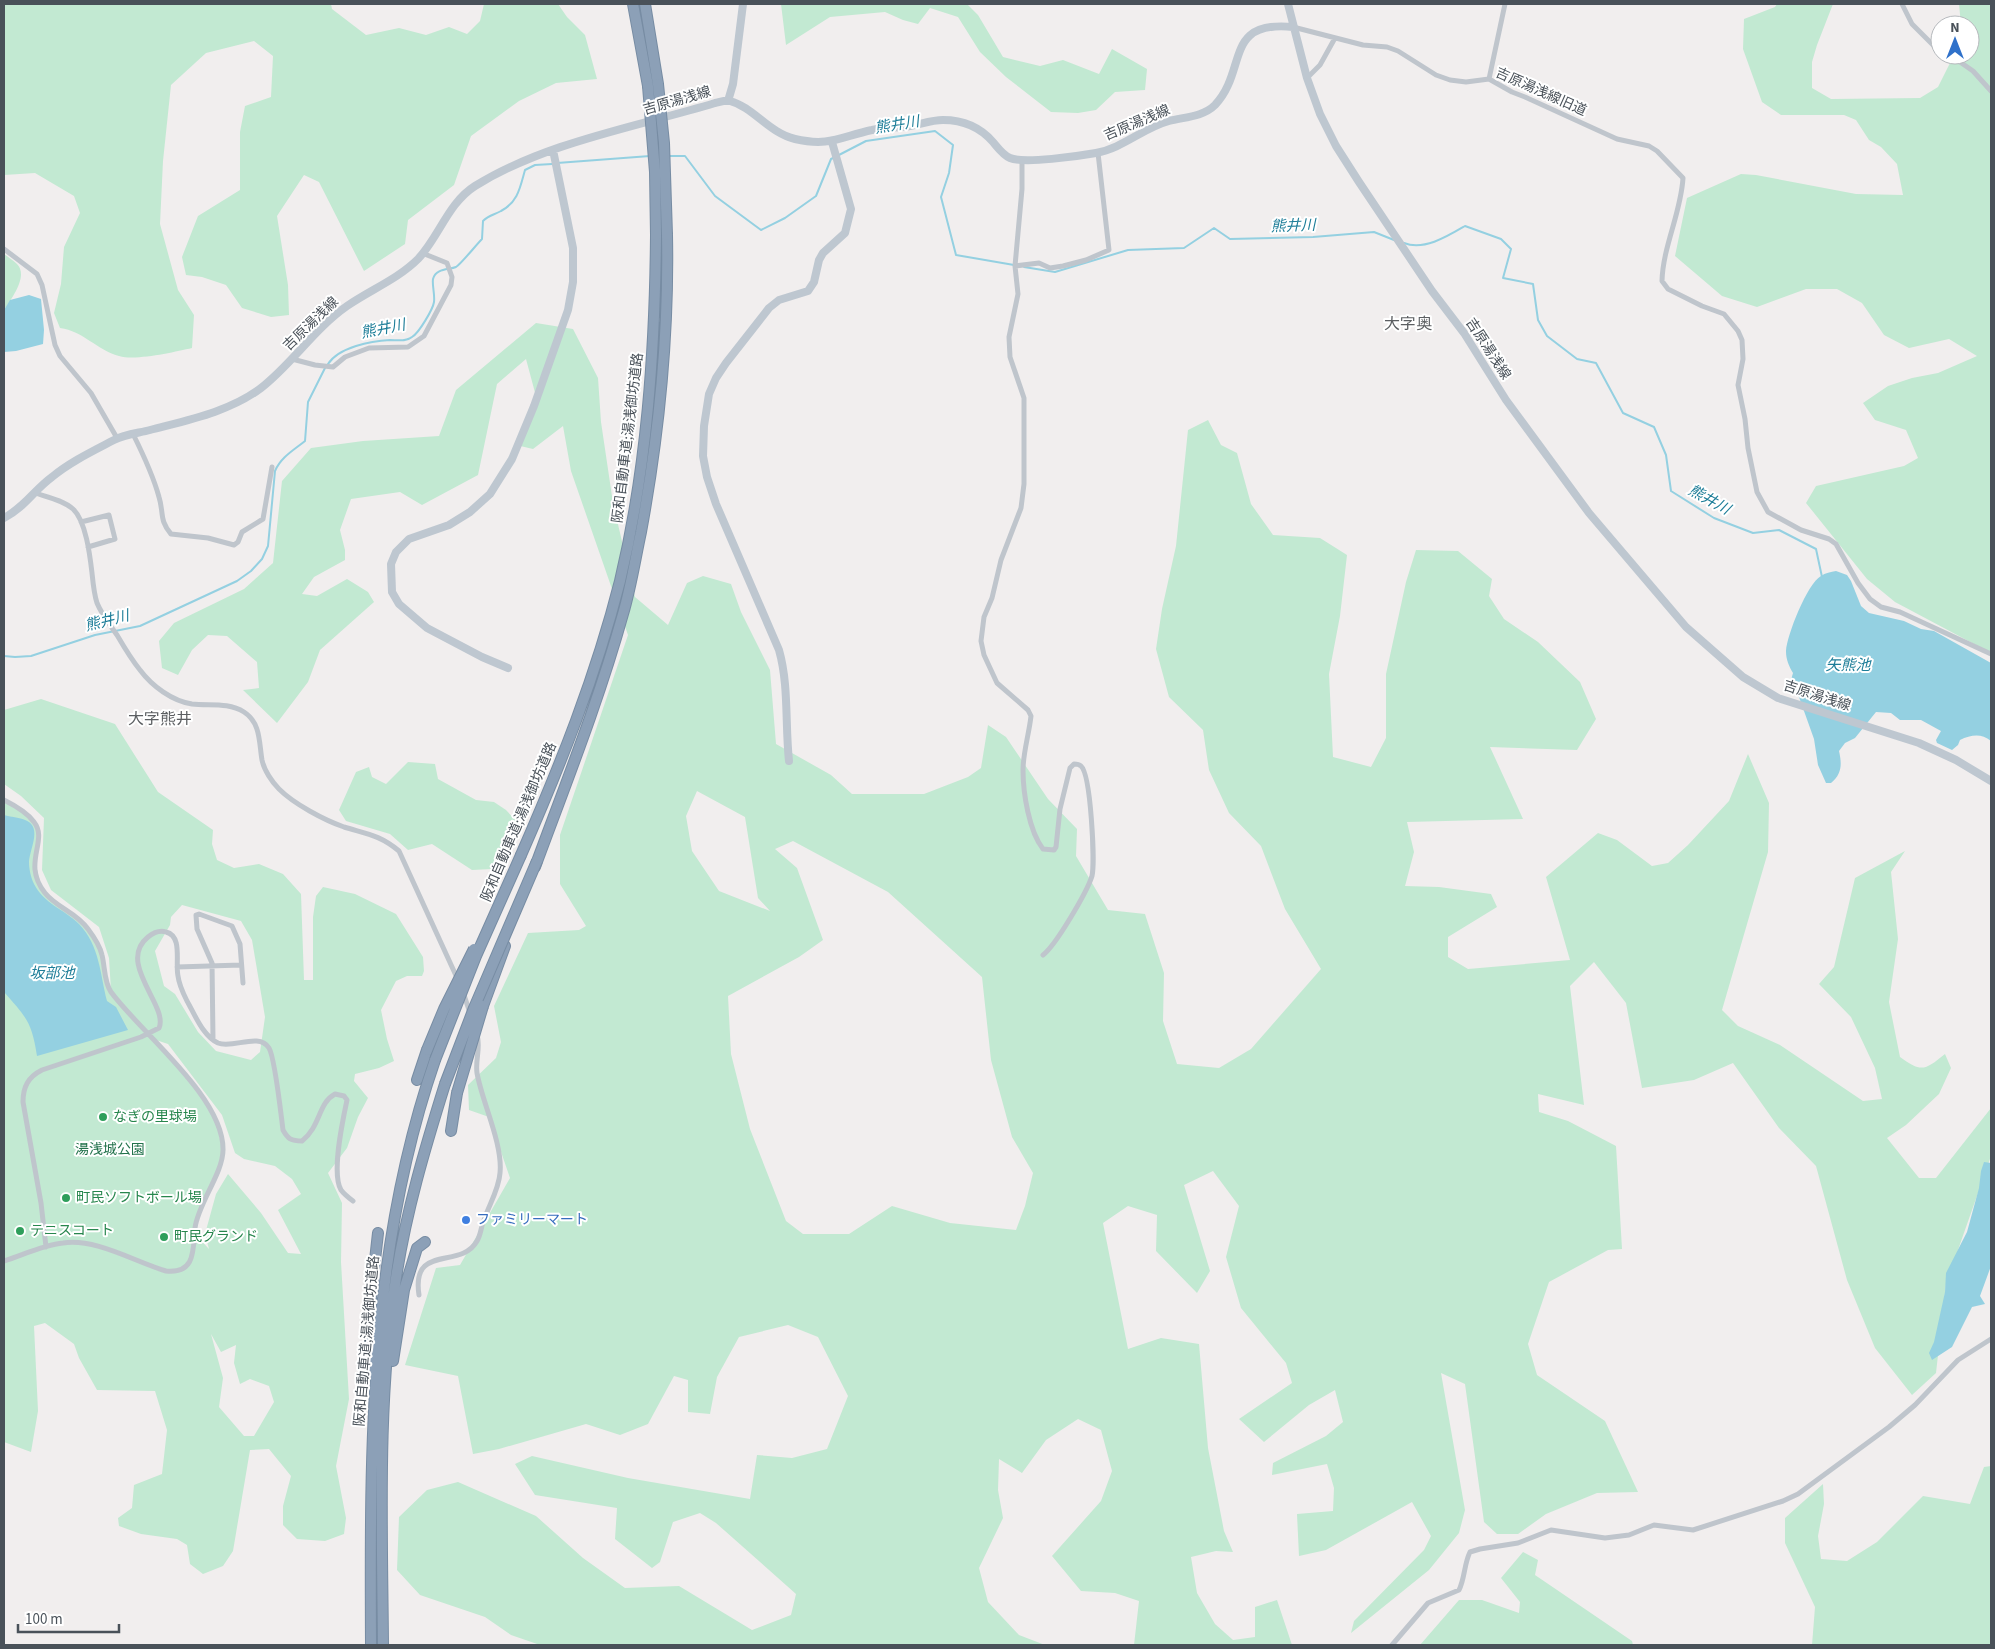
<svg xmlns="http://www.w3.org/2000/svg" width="1995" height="1649" font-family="'Source Sans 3','Noto Sans JP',sans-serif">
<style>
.green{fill:#c2e9d2;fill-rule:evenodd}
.water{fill:#94d0e1}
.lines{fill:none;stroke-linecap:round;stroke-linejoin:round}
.stream{stroke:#94d0e1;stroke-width:2}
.highway-casing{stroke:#778ca3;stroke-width:12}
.street{stroke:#bfc5cc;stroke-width:5}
.secondary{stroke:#bec7d0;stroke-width:8}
.highway{stroke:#8ca0b7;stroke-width:10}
.highway-bridge-casing{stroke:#778ca3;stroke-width:12;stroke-linecap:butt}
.highway-bridge{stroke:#8ca0b7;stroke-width:10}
.leisure-dot{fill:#2e9e5b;stroke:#fff;stroke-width:2}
.shop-dot{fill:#3f7fe0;stroke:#fff;stroke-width:2}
.labels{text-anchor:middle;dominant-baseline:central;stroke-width:4;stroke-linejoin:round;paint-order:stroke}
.street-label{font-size:14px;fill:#495159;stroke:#fff}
.leisure-label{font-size:14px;fill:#27864d;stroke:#fff;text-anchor:start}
.park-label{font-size:14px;fill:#22724b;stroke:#fff}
.shop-label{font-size:14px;fill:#366cbe;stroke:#fff;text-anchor:start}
.water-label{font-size:15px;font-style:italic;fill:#1d7d98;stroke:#fff}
.quarter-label{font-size:16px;fill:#5c5f62;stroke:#fff}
</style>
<rect width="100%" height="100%" fill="#f1eeee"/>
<path class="green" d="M4,4H331L332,9L366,35L399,28L426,35L449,27L467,34L480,21L484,4H558L567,17L585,35L597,79L556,83L519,101L471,136L454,185L408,220L405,244L364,271L319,182L304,175L277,216L288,285L289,315L271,317L242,308L226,285L202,277L186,275L182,257L198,216L240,190V132L245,106L271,97L273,56L254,41L206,53L171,85L163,161L160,224L178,290L194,315L192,348C174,352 136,361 119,356C97,350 83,331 60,328L54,313L61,284L64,247L80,213L74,196L35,173L4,175Z
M781,4H967L978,15L1003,57L1040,66L1063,60L1099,74L1112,49L1147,69L1145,90L1115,92L1096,110L1078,113L1051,112L1006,77L980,52L958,17L930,8L918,24L903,20L885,12L830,17L786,45Z
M1777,4H1833L1817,45L1812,62V88L1831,99L1920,98L1938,87L1954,55H1970V25H1961L1959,4H1991V653L1895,602L1867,579L1806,503L1816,486L1904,466L1918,458L1906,430L1875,420L1863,403L1888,386L1912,378L1938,373L1977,356L1949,339L1909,348L1884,335L1862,303L1837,289H1806L1757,307L1722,296L1675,256L1687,198L1741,174L1756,175L1856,194L1903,195L1897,164L1881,147L1869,140L1856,120L1844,115H1781L1762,102L1743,49L1744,19L1775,7Z
M4,254C8,257 13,260 17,264C29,276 11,299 4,310Z
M536,323L573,329L598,378L601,422L613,503L635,597L668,625L687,583L703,576L731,584L741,612L770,670L776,744L831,775L852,794H924L968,777L981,768L988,725L1006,737L1048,799L1077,829L1076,856L1108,910L1145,914L1164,973L1163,1021L1177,1064L1219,1068L1251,1049L1321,969L1285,909L1261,846L1229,813L1209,770L1203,730L1169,697L1156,649L1162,609L1176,546L1188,430L1208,420L1221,445L1237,453L1251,504L1273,535L1320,538L1347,555L1340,616L1329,674L1333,757L1371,767L1386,738V674L1406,582L1416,550L1458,551L1492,579L1489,596L1504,619L1538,642L1580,682L1596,719L1577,750L1490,747L1523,819L1407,822L1414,852L1405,886L1439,887L1491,894L1497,907L1448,937V957L1468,969L1570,960L1546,877L1598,833L1617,840L1652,866L1668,863L1688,845L1729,801L1748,754L1769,803L1768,852L1722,1010L1738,1026L1780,1045L1863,1101L1882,1099L1875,1068L1851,1017L1819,984L1834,967L1855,878L1905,851L1891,872L1898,939L1889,1002L1900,1057C1922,1073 1925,1070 1945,1054L1951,1068L1939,1094L1906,1125L1887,1138L1919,1178H1936L1991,1108V1156L1946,1284L1936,1373L1912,1395L1875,1348L1847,1280L1816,1166L1779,1128L1733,1063L1694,1080L1642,1088L1626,1003L1594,962L1570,986L1584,1105L1538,1094L1539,1112L1568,1121L1616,1146L1622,1249L1608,1250L1549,1282L1528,1344L1537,1375L1605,1421L1638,1492L1597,1493L1546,1514L1518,1534H1497L1484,1522L1465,1384L1441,1373L1465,1510L1459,1533L1429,1570L1351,1633L1354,1621L1424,1550L1431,1536L1412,1502L1326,1550L1299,1556L1297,1514L1333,1511L1334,1488L1327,1464L1272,1475L1273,1463L1326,1436L1343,1422L1335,1390L1309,1405L1264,1442L1239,1419L1292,1383L1286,1363L1241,1308L1226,1257L1239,1206L1213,1171L1184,1185L1210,1271L1197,1293L1156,1251L1157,1215L1128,1206L1103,1223L1128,1349L1161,1338L1199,1344L1208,1448L1224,1531L1233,1552L1216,1551L1191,1557L1197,1593L1215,1624L1233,1640L1255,1637V1607L1277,1600L1292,1645H1134L1139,1601L1115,1593L1081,1591L1052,1556L1101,1501L1112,1471L1101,1430L1078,1419L1046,1440L1022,1473L999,1459L998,1490L1003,1518L979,1568L988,1602L1019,1635L1045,1645H540L511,1635L485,1617L420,1595L397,1570L399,1517L427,1490L458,1482L536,1516L583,1558L625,1588L679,1586L752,1630L791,1615L796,1594L716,1523L700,1513L673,1522L660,1562L652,1568L615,1539L617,1508L535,1495L515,1464L532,1456L628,1478L750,1499L757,1455L792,1458L827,1449L848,1396L818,1337L788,1325L739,1337L717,1377L710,1414L688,1412V1380L674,1376L648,1424L620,1435L586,1424L499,1449L473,1454L458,1376L405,1365L436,1268L460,1265L510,1178L489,1117L469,1110L468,1085L496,1058L501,1042L494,1006L528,933L579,930L586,926L560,884V835L628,635L571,471L563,426L533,449L516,445L537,400L526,359L497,384L478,475L422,505L400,492L351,499L340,530L345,550V560L314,577L302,594L317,596L347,579L368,592L374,602L320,650L308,682L277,723L243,690L259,688L257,662L227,636L208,635L192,650L178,675L162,668L159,641L174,623L244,589L273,563L282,481L311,448L363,441L439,436L456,390ZM697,791L745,817L758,898L770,911L719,891L692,851L686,816ZM793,841L888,892L982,977L991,1060L1012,1137L1033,1173L1025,1206L1016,1230L950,1223L892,1206L849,1234H803L786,1221L750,1129L731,1054L728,996L799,957L823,940L797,868L775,849Z
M41,699L115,724L158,792L213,830L212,844L217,860L234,868L259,864L283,874L301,894L304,980H313V917L316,896L323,887L355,894L396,914L423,957L424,971L422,976H407L396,981L381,1010L387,1039L394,1061L379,1068L355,1074L354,1081L368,1098L358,1117L347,1148L328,1173L342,1203L341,1262L349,1399L336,1466L346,1518L344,1534L325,1541L297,1539L283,1525V1506L291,1476L269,1449L250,1450L233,1551L223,1566L203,1574L190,1564L187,1545L177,1539L141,1534L119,1526L118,1518L132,1508L134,1485L162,1474L167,1430L155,1391L97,1390L79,1358L74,1344L45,1323L34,1326L38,1411L31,1452L4,1442V800L22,811L39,831L34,857L42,890L71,912L97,942L111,991L109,958L99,927L51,890L42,870L44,818L21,796L4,784V710ZM182,905L241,921L252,940L265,1017L260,1052L251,1060L216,1051L198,1032L175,994L164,986L155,951L170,925L171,917ZM153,1039L168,1044L222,1115L235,1153L244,1159L275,1166L292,1179L301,1194L278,1210L301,1254L288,1253L261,1213L228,1174L216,1194L205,1234L209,1249L196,1235L197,1220L223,1154L217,1125L198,1090ZM211,1334L221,1352L236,1345L234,1363L240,1384L250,1379L269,1386L274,1402L254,1436H244L219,1407L223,1378Z
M408,762L435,764L438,779L476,800L494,802L506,810L519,824L507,856L492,869L472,870L432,844L408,850L390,834L346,821L339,810L356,772L369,767L372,777L386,784Z
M1991,1466V1645H1812L1815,1607L1785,1543V1518L1823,1484L1824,1504L1818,1536L1821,1559L1847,1561L1877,1542L1923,1496L1970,1504L1984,1467Z
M1523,1552L1538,1560L1535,1575L1632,1641L1633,1645H1420L1459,1600H1482L1519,1613L1520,1602L1501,1578Z"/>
<path class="water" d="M29,295L41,299L44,330L43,344L16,351L4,352V310L10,300Z
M1836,571L1847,575L1851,581L1861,606L1869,613L1904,621L1921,629L1934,631L1991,663V741C1981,733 1971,735 1960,740L1958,745L1952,750L1937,743L1936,740L1941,731L1921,720H1900L1891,713L1876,712L1855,738L1845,743L1839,751C1842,764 1842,774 1831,783H1826L1818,765L1814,739L1799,697L1793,691L1791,680L1793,673C1789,666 1786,660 1786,651C1787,635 1807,584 1821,576C1825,573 1831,572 1836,571Z
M4,815C11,817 24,818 29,822C41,831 29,851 29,862C29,869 31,878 34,884C44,904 64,909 79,924C100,946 100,974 107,1001L116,1007L128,1030L37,1056C32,1022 26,1017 4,992Z
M1984,1162L1991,1163V1266L1980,1296L1985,1304L1972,1307L1952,1347L1932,1360L1929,1353L1934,1342L1945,1292L1946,1273L1967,1232L1979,1188L1981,1171Z"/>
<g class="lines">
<path class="stream" d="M667,156H685L715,196L761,230L785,218L816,196L831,159L833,158
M837,156L866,141L935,131L953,145L949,173L941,197L956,255L1014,265
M557,163L650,156
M1404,243C1424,251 1448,236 1465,226L1501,239L1511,249L1503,278L1533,284L1538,320L1547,336L1577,359L1596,363L1623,413L1654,427L1666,455L1671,491L1714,518L1753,533L1779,530L1816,549L1822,577
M1024,267L1055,272L1128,250L1184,248L1214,228L1230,239L1313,237L1374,232L1394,240
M328,364C339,347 371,341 390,340C397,340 406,342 412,337C419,333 433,309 434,302C435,294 432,286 433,279C436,268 449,270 456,267C461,264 476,245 482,239L483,221C489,215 494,215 501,211C518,202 520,188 525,170L535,165L552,164
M4,656L15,657L31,656L95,635L140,626L237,581L251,571L262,559L268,546L275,471C281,457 294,450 305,441L308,402L325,368"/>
<g class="highway-casing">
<path id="highway" d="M633,4L648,86
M645,4L658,84
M521,855C560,766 596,676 620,581C647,468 655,351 656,235
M535,867C566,783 599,700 623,614C631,587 635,560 641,532C659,434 669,335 667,235
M483,1006L505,946
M417,1080L427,1050
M451,1131L457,1093
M393,1361L404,1290L417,1248L425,1242
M369,1370L371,1296L378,1233
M371,1645C370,1447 369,1251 435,1060
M383,1645C382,1524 377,1399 396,1278C406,1212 425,1148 445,1084"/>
</g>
<path class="street" d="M1902,4L1912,24L1940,52
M1293,27L1363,45L1387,47L1398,51L1436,75L1450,80L1466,82L1489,79L1512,92L1525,97L1617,139L1649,146L1657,151L1683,178C1681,213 1663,246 1662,281L1668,289L1702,306L1724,314L1738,331L1742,340L1743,359L1738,385L1745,419L1748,448L1757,492L1768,512L1801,530L1829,539L1836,544L1858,583L1870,599L1881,607L1900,612L1991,654
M1945,55L1960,62L1973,71L1991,91
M1307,78L1320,65L1335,38
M1489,79L1505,4
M1022,161V189L1015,266L1018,294L1009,337L1010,357L1024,398V484L1021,508L1001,560L992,598L984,617L981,641L984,655L997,683L1028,710L1031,716C1029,734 1023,753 1023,770C1023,793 1029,831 1043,849L1054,850L1056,847L1060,809L1070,768L1074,764C1076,764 1079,764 1081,766C1091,775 1095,862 1092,876C1087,892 1056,945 1043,955
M4,249L37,274L42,285L55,345L60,356L91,393L117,438
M1015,266L1039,263L1050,268L1063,266L1086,260L1109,250L1098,153
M292,359L315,365L333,367L345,357L369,348L408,347L424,336L451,285L452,277L447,263L422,253
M133,434C143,454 153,475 159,497C164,513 159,520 171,534L208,538L234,545L238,542L242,532L263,519L272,467
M35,493C47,497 63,500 73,509C86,521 90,556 92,573C93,583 94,594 97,603C102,615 110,625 117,635C124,647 131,659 140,670C152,686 172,701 192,704C210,706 228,702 244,712C261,723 259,743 262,760C264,770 272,782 279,789C294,804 324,820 344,827C367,834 380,835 399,851L458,980
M81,522L109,515L115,539L88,547
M4,800C14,805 27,812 34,822C49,841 21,863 45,893C57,908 76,912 88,929C94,937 100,946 102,955C105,967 104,982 111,992C141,1033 224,1097 223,1150C223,1173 198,1204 195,1228C193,1249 196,1274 166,1271C135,1262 96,1238 63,1243C43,1245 23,1255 4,1261
M177,967L241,965
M463,992L470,1013
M213,1039L212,963L197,929L196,915L199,914L232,926L240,944L243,983
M46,1247L41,1203L23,1102C23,1087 28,1077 42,1070L141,1037L159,1028C169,1006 116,963 148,937C153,933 160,930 166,932C183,936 175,963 178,976C179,985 183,993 187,1001C195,1015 203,1036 218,1043C233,1049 259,1032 269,1048C275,1058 281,1115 283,1130C288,1139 291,1141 302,1141C321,1126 318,1103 335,1094L344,1096L347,1100C343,1119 331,1173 341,1190C344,1194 349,1198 353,1201
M419,1295C411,1243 461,1270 477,1241C481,1235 481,1226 484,1220C489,1205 499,1189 500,1173C503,1144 482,1102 477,1073C475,1060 481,1047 477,1035
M1392,1645L1428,1603L1459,1590C1465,1578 1464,1564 1470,1552L1480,1549L1518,1543L1551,1530L1605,1538L1629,1535L1654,1525L1693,1530L1783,1501L1798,1494L1889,1427L1915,1405L1958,1360L1991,1339"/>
<path class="secondary" d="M1288,4L1307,78L1320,114L1336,146L1359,182L1432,291L1464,333L1506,400L1589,513L1686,627L1743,677L1778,698L1919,743L1956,760L1991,781
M728,101L733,84L743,4
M4,518C26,506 33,491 52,477C70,462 93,451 114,440C125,434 139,433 150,430C188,420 229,412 261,388C292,364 314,329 347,306C370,290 398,279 418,259C439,237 448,203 475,186C546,142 636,127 715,103C720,102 725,100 730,101C753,107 769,133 795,139C829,147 840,137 872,130C884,127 897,128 910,126C921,124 932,120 943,120C963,120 980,127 993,142C998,148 1003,155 1010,158C1024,164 1079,156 1096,153C1123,148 1143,128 1169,121C1184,117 1203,117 1215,105C1248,70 1223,20 1293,27
M508,668L482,657L427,628L399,604L392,592L391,564L396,552L409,539L449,525L470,512L490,494L512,459L534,406L568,310L573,282V248L553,150
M789,761C785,724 789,685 779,650L716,504L707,477L703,456L704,426L709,394L716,378L726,363L769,308L779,300L808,291L814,282L819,260L823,253L845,233L851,209L832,142"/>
<use href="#highway" class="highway"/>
<g class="highway-bridge-casing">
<path id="highway-bridge" d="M658,84L664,143L667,235
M648,86L655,172L656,235
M427,1050L444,1009L474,949
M435,1060L476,956L521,855
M445,1084L474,1008L537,861
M457,1093L483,1006"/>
</g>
<use href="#highway-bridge" class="highway-bridge"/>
</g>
<g class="leisure-dot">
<circle cx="103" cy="1117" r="5"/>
<circle cx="66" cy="1198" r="5"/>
<circle cx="20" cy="1231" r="5"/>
<circle cx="164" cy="1237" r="5"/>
</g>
<circle class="shop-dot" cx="466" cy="1220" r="5"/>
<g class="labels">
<g class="street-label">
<text transform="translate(1541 92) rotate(24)">吉原湯浅線旧道</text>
<text transform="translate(677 101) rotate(-16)">吉原湯浅線</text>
<text transform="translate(1137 123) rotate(-23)">吉原湯浅線</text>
<text transform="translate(311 324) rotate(-44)">吉原湯浅線</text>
<text transform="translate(1488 349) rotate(57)">吉原湯浅線</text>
<text transform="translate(628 438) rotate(-83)">阪和自動車道;湯浅御坊道路</text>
<text transform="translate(1817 696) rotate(18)">吉原湯浅線</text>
<text transform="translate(519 822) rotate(-67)">阪和自動車道;湯浅御坊道路</text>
<text transform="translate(367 1341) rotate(-85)">阪和自動車道;湯浅御坊道路</text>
</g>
<g class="leisure-label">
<text x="113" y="1117">なぎの里球場</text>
<text x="76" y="1198">町民ソフトボール場</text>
<text x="30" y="1231">テニスコート</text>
<text x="174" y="1237">町民グランド</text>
</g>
<g class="park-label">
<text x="110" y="1150">湯浅城公園</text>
</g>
<g class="shop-label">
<text x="476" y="1220">ファミリーマート</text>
</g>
<g class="water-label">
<text transform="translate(897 125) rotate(-9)">熊井川</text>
<text transform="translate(1293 226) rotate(-2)">熊井川</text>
<text transform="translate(383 329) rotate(-11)">熊井川</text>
<text transform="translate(1709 500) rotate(29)">熊井川</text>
<text transform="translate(107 621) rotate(-14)">熊井川</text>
<text x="1848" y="665">矢熊池</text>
<text x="52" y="973">坂部池</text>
</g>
<g class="quarter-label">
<text x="1408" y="324">大字奥</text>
<text x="160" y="719">大字熊井</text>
</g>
</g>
<rect width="1995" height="1649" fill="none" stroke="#495159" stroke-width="10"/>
<g transform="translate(1955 40)"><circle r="24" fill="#ffffff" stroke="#b6b9bd"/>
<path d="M0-4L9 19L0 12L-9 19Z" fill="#2f71ca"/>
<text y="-8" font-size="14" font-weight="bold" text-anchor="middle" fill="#495159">N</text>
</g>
<path d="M18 1624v8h101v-8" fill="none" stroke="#495159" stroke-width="2.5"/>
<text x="25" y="1624" font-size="15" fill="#495159" stroke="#ffffff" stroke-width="4" paint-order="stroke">100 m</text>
</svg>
